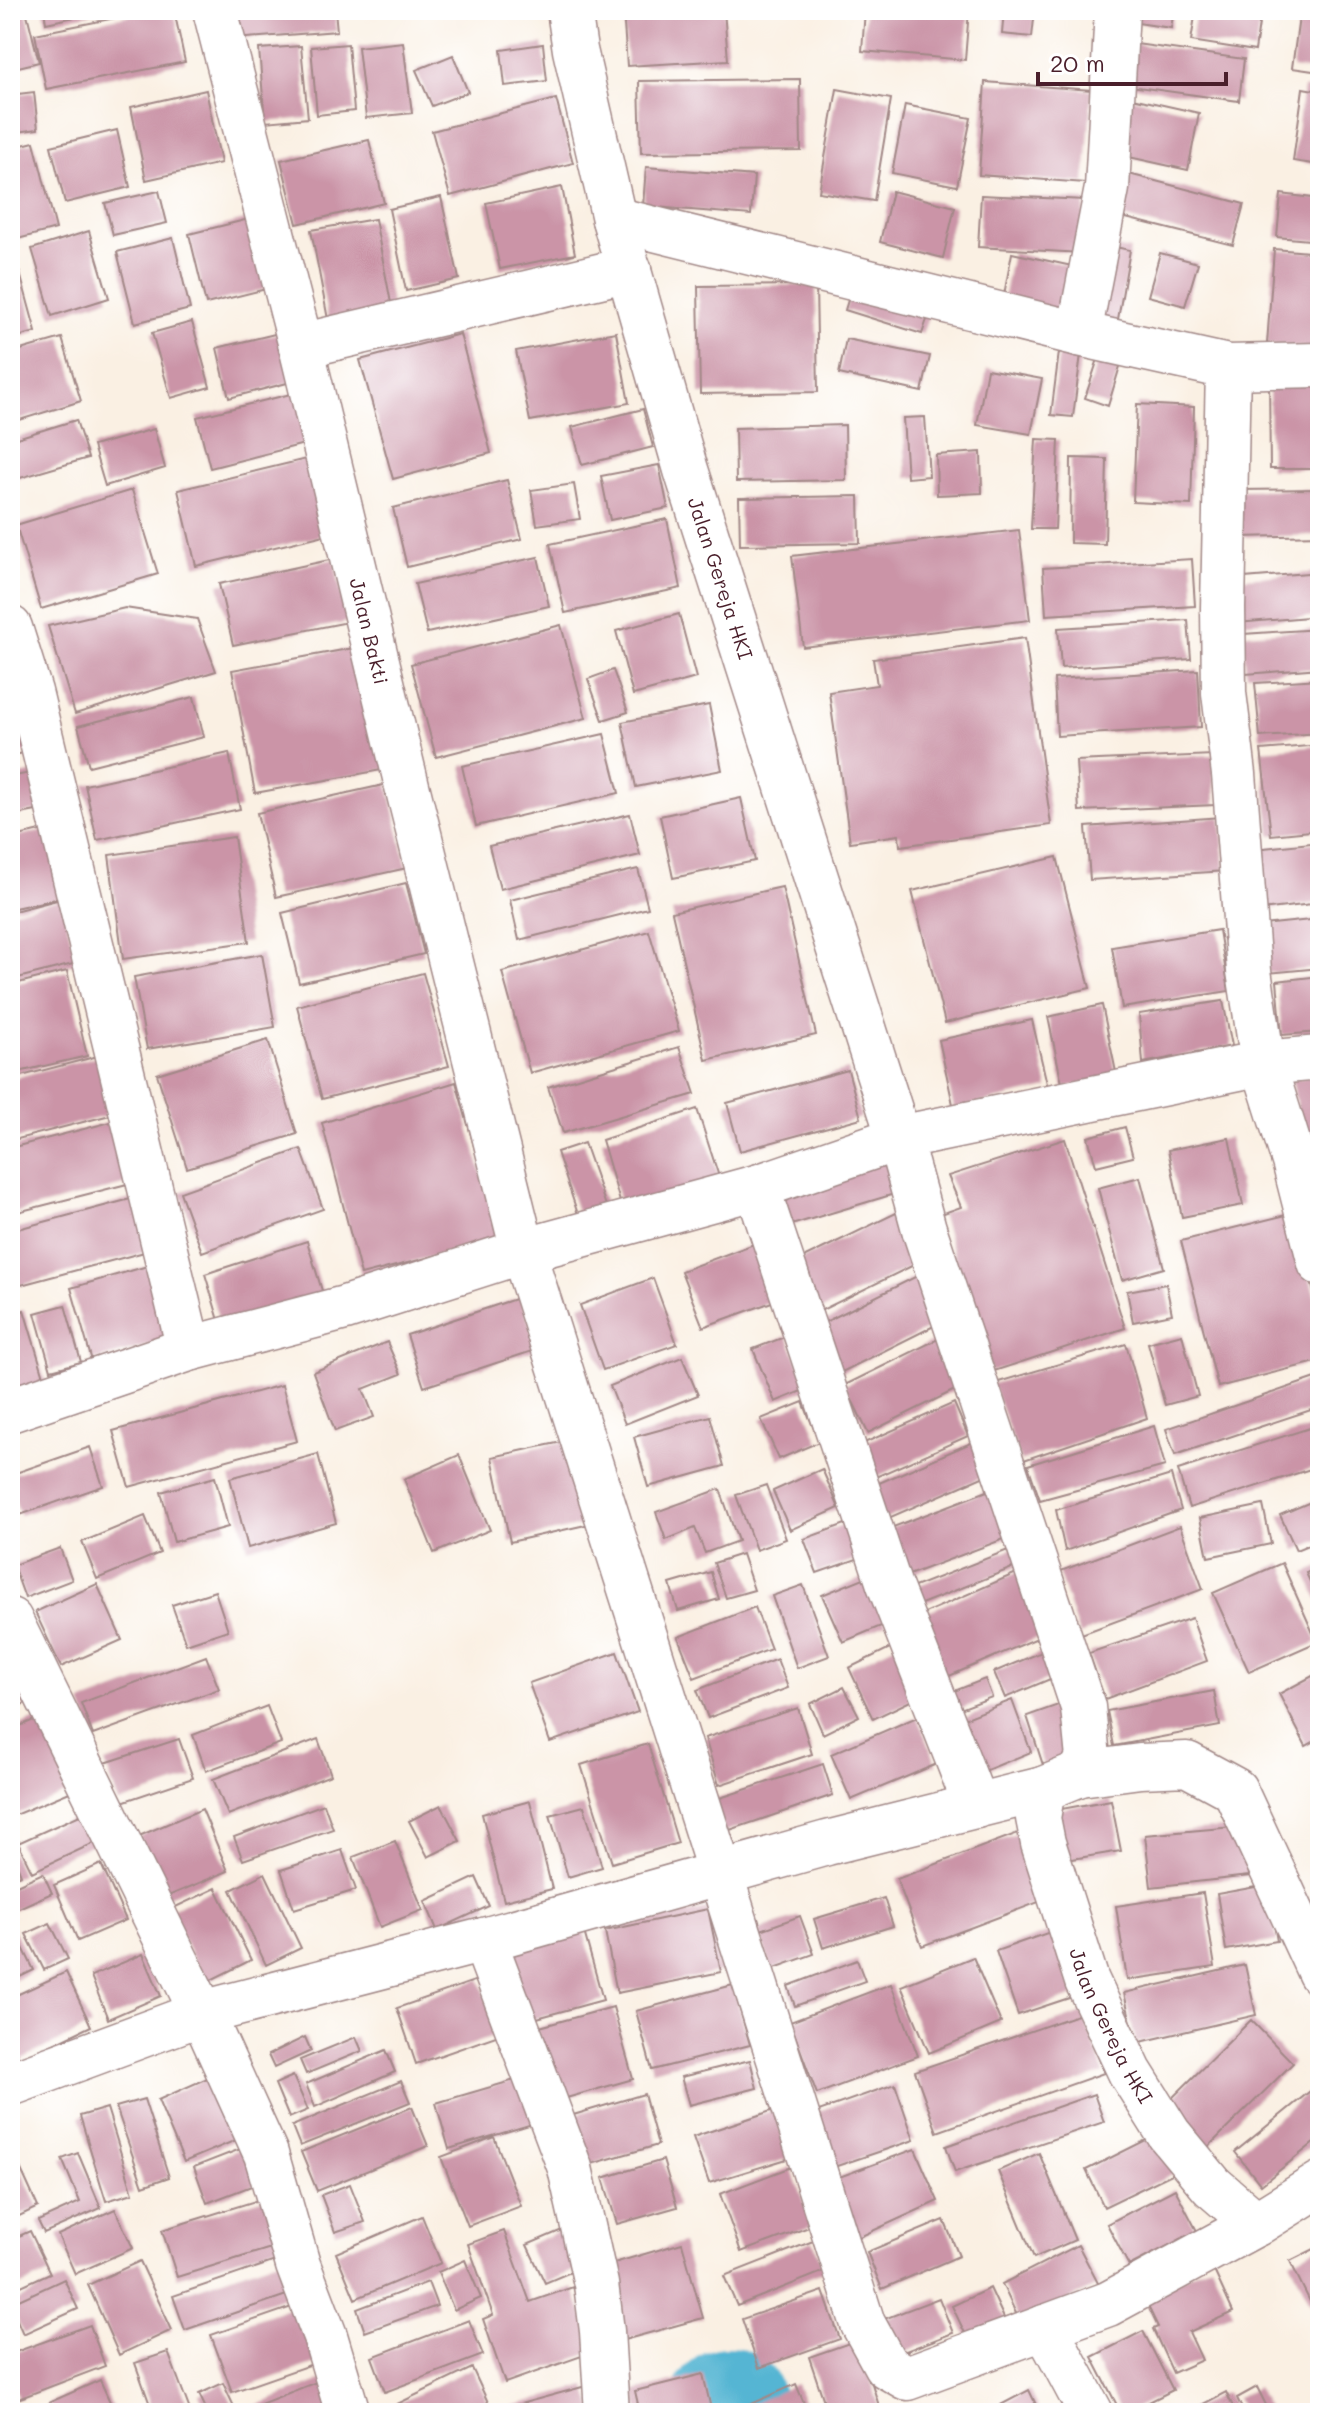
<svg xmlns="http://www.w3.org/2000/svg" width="1330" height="2423" font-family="Mali,sans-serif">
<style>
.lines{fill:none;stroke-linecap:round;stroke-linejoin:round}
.river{stroke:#54b5d3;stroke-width:114}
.building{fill:#cb94a7}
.minor-casing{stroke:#a28887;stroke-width:47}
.minor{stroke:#fff;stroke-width:44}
.labels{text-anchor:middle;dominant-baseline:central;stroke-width:8;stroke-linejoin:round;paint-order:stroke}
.street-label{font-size:20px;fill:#4a1f2b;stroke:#fff}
</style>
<rect width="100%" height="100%" fill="#fff"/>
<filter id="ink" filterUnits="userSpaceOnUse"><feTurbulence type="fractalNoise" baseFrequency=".0125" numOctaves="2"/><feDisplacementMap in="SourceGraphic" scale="16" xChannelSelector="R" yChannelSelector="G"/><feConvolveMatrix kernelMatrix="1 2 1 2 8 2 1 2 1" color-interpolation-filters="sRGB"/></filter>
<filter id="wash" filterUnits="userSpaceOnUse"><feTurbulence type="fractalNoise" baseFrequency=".006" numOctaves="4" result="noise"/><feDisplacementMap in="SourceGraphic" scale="32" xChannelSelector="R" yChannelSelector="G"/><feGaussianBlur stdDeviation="1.8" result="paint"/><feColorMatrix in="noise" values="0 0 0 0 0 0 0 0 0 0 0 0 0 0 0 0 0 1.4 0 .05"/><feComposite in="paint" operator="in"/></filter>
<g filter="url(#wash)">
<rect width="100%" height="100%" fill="#faf0e3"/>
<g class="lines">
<path class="river" d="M728,2404L730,2413"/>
</g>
<g id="blocks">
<path class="building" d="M10,10H26L39,62L10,69Z
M44,10H104V11L46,23Z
M155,10H174L185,62L46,89L35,34Z
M231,10H335L337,31L234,39Z
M623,10H724L728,60L627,66Z
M865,10H969L965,60L862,51Z
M1004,10H1035L1032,37L1002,34Z
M1133,10H1174L1171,28L1131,22Z
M1196,10H1261L1255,51L1191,41Z
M1300,10H1320V72L1292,68Z
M403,42L412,113L366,118L358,47Z
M348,44L354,111L317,115L311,47Z
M543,44L547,81L505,86L501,50Z
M1136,44L1244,59L1239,101L1130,86Z
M301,46L308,118L265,122L259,49Z
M453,55L468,92L432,106L416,70Z
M800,79L801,151L641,153L639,81Z
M985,82L1092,90L1085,183L979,175Z
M1303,88L1320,91V165L1293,161Z
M837,89L891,99L874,201L819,192Z
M206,90L221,163L146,180L131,107Z
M34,92L38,129L10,133V95Z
M1132,98L1199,113L1188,170L1120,155Z
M556,99L573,163L450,196L432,131Z
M905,105L971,118L957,186L892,173Z
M117,130L130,187L65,203L51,146Z
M369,140L384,203L297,224L281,160Z
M34,142L56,229L10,241V148Z
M646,167L754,176L751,215L643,206Z
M1121,172L1244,204L1233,245L1110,214Z
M562,187L575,254L500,269L486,203Z
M159,191L167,223L113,235L105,203Z
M892,191L955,207L943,258L880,242Z
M1281,194L1320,199V241L1277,237Z
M981,195L1085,200L1082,253L978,247Z
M441,197L459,279L406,291L389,209Z
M249,219L266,289L206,304L189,234Z
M375,219L394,319L330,330L311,230Z
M89,231L109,298L52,316L32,249Z
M173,238L190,309L135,323L117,252Z
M1100,244L1130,250L1117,325L1087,320Z
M1274,249L1320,253V349L1267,344Z
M1012,253L1072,266L1062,313L1003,300Z
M1160,253L1198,263L1185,306L1148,296Z
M15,255L36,332L10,339V257Z
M816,285L818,392L700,394L698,286Z
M852,287L930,311L922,334L845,310Z
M192,322L210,387L171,398L152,333Z
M283,332L295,381L229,398L217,348Z
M616,332L629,403L530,421L516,351Z
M460,334L491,453L393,479L360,360Z
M62,338L81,401L10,423V353Z
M846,339L930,356L922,392L839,374Z
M1059,352L1081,354L1073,417L1051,415Z
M1099,356L1121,363L1108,406L1085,398Z
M987,369L1042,379L1031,434L977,425Z
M1269,380H1320V469H1270Z
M299,392L312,442L210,468L197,417Z
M1137,404L1194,407L1191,505L1133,502Z
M643,409L653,447L582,465L572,427Z
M925,417L929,476L907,478L903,418Z
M76,420L88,458L10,481V440Z
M845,425L846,480L736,482L735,428Z
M154,429L165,468L105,486L93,446Z
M1036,439L1059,440L1055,529H1031Z
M981,452L982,493L937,495L936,455Z
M323,455L341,531L196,566L178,490Z
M1071,458L1107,459L1105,544L1070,543Z
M659,465L668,508L610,520L601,476Z
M507,480L522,539L407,567L393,508Z
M574,484L580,519L537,525L531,490Z
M1320,489V535L1239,537L1238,490Z
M132,490L158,574L41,609L16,525Z
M859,496L860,543L740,545L739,498Z
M667,519L681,588L565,613L550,544Z
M1019,530L1030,620L803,647L792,556Z
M538,557L549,606L427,633L415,584Z
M334,559L348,622L233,645L219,584Z
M1192,559L1195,606L1046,615L1043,568Z
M1320,572V616L1237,623L1232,579Z
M125,608L197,619L216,671L75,714L48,626Z
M679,614L696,678L633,695L616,631Z
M1188,620L1191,659L1061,668L1058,628Z
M561,625L586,718L436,757L411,664Z
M1320,629V668L1246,674L1243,634Z
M1025,638L1051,825L900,846L899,835L850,842L829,692L877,685L873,659Z
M365,646L387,769L255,793L232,670Z
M613,670L628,712L603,720L588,679Z
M1198,670L1201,727L1057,736L1054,679Z
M1320,679V733L1260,737L1255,683Z
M194,697L204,737L89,766L78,726Z
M709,705L722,770L636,787L622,722Z
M19,707L28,752L10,756V709Z
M604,734L619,793L476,826L462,766Z
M1320,745V830L1271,835L1261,750Z
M229,753L240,809L97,840L85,785Z
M1213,755L1215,805L1079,811L1076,761Z
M45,770L52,808L10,816V777Z
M388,784L407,868L276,897L257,813Z
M741,798L755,861L673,878L660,816Z
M630,814L640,855L500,889L489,846Z
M1221,817L1225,871L1090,880L1086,827Z
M57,827L74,895L10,909V838Z
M234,837L249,942L123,959L109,855Z
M1320,842V903L1261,910L1254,849Z
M1057,857L1090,988L945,1023L912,891Z
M638,869L648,908L519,940L510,900Z
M406,883L424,954L299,983L282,913Z
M782,887L816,1035L706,1060L672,912Z
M61,899L77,963L10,980V912Z
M1320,919V968L1268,973L1263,925Z
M1219,930L1229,991L1122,1008L1112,947Z
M649,931L679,1031L530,1073L502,972Z
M262,954L275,1027L147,1049L134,977Z
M67,971L87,1056L10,1074V985Z
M423,973L449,1066L322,1099L297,1006Z
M1320,976V1032L1282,1035L1277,981Z
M1223,1001L1232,1046L1143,1063L1139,1014Z
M1102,1005L1117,1077L1063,1088L1048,1017Z
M1032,1020L1048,1088L954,1109L939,1040Z
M268,1040L297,1134L187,1168L157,1074Z
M679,1047L695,1094L563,1133L548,1087Z
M98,1056L114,1114L10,1141V1079Z
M848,1070L861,1118L740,1151L727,1103Z
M1320,1074V1163L1307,1166L1292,1080Z
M456,1082L500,1239L361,1275L322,1123Z
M697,1109L722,1186L625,1219L602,1140Z
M115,1121L131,1183L10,1214V1148Z
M1125,1127L1133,1157L1096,1166L1088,1137Z
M1229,1138L1243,1205L1182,1217L1168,1150Z
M1065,1139L1125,1328L991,1372L941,1214L961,1207L948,1176Z
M584,1143L612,1223L584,1232L557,1152Z
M301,1149L323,1209L202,1252L180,1192Z
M894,1156L904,1191L778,1229L768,1194Z
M1140,1177L1164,1268L1122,1280L1098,1188Z
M138,1197L152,1250L17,1286L10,1261V1231Z
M898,1212L922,1261L818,1312L795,1262Z
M1294,1213L1320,1317V1361L1218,1387L1181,1241Z
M307,1241L323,1294L221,1327L205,1274Z
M762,1241L783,1298L703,1327L681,1271Z
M151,1265L173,1339L92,1361L71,1288Z
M919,1275L942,1322L842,1372L819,1325Z
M653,1278L677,1344L603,1370L580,1305Z
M1166,1284L1172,1314L1133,1322L1127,1291Z
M521,1297L538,1349L424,1387L407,1335Z
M65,1305L81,1362L51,1370L35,1313Z
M24,1310L48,1390L16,1399L10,1377V1314Z
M1182,1334L1198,1396L1165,1405L1148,1343Z
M787,1336L809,1388L775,1402L753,1349Z
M944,1336L967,1384L868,1433L845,1385Z
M387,1342L401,1374L363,1389L374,1417L335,1431L313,1372Z
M1126,1344L1147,1418L1021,1461L992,1384Z
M682,1357L698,1395L625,1424L610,1386Z
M1319,1377L1320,1407L1175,1455L1166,1429Z
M282,1385L297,1441L129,1487L113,1431Z
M803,1402L819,1442L779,1459L761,1419Z
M954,1403L968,1436L869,1480L855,1447Z
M710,1416L724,1466L648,1487L634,1437Z
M1154,1426L1165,1466L1040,1500L1028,1465Z
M1313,1427L1320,1447V1466L1189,1508L1178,1470Z
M571,1440L590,1524L510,1542L492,1457Z
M973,1442L987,1475L884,1520L870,1487Z
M90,1447L103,1486L20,1515L10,1487V1475Z
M318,1454L336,1523L248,1548L230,1478Z
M459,1455L490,1530L434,1553L404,1479Z
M822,1469L839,1508L790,1530L773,1491Z
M1171,1475L1181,1510L1065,1551L1056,1510Z
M215,1477L228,1527L174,1542L161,1492Z
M766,1485L786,1539L756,1550L736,1495Z
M995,1488L1012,1536L898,1579L880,1532Z
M720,1489L738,1541L705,1553L695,1528L666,1540L656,1512Z
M1320,1498V1540L1296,1550L1280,1515Z
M1263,1505L1271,1544L1208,1557L1200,1518Z
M145,1516L160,1553L97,1579L82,1542Z
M848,1523L860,1558L817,1573L804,1539Z
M1180,1526L1203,1589L1079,1635L1058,1572Z
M1018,1546L1025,1563L911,1608L904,1591Z
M60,1548L72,1580L25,1598L13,1565Z
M742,1554L754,1590L726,1598L714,1563Z
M1282,1563L1317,1642L1249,1672L1213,1593Z
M1320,1567V1603L1306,1573Z
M1021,1571L1049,1633L940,1680L913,1618Z
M711,1572L719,1599L678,1611L670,1584Z
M866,1577L886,1624L843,1642L822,1595Z
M97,1584L122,1640L61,1667L35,1612Z
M803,1585L829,1656L797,1668L772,1596Z
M215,1591L228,1630L186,1644L172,1605Z
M755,1607L771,1649L694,1678L678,1637Z
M1192,1618L1207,1661L1105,1699L1089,1653Z
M898,1644L923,1695L873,1719L849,1668Z
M1056,1646L1067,1672L1005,1698L994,1672Z
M617,1652L638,1712L550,1742L529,1683Z
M206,1656L219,1689L93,1735L81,1703Z
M777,1659L788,1688L708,1718L697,1690Z
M10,1663L26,1703L10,1710Z
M1320,1672V1738L1306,1746L1279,1694Z
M985,1679L992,1697L950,1713L944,1695Z
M844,1687L859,1716L823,1734L810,1704Z
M1214,1691L1220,1726L1114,1746L1107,1711Z
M1012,1700L1031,1752L977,1774L956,1722Z
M1064,1703L1080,1753L1043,1765L1027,1716Z
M267,1706L281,1743L206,1771L193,1735Z
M798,1708L812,1754L719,1785L705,1738Z
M46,1715L77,1789L10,1817V1730Z
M917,1717L937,1764L851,1800L831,1754Z
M179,1739L193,1778L119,1803L105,1763Z
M318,1739L331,1775L228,1815L213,1779Z
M648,1744L678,1843L612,1863L581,1765Z
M823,1764L833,1795L724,1832L714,1800Z
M1111,1800L1121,1851L1066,1860L1056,1810Z
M530,1801L552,1889L504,1901L482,1814Z
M324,1804L333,1829L243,1860L234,1837Z
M441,1805L460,1841L428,1857L409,1821Z
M584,1806L602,1867L568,1877L550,1815Z
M93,1809L107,1837L32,1872L18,1843Z
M202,1809L228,1871L166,1897L139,1836Z
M1244,1826L1249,1876L1151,1887L1145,1835Z
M1026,1830L1052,1897L922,1946L897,1879Z
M395,1841L423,1910L380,1927L353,1857Z
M342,1850L356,1890L294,1909L281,1870Z
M12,1852L21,1875L10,1879V1853Z
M101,1864L126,1920L78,1941L54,1885Z
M43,1873L52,1893L10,1912V1888Z
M265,1873L301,1948L266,1965L231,1890Z
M476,1877L489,1906L437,1930L425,1901Z
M1267,1885L1277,1941L1226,1950L1217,1894Z
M216,1888L251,1960L205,1983L169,1910Z
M1203,1893L1215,1967L1127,1980L1116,1906Z
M884,1898L893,1926L823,1948L814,1919Z
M708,1909L721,1972L617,1993L605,1931Z
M800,1916L814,1954L772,1969L758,1931Z
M10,1921L34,1970L10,1982Z
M50,1923L68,1959L44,1970L26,1934Z
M583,1928L603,2000L526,2021L506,1949Z
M1053,1931L1075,1996L1018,2015L996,1951Z
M143,1954L161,1996L108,2019L91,1976Z
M973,1957L1001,2023L929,2053L901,1986Z
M857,1960L865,1981L795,2006L788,1986Z
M1245,1965L1256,2015L1136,2043L1124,1993Z
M66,1972L91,2026L20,2060L10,2039V1998Z
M480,1979L499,2035L416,2064L397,2008Z
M891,1984L918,2056L817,2094L790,2022Z
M733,1985L750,2045L652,2070L636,2011Z
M613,2007L633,2079L556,2101L536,2028Z
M1083,2013L1104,2073L937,2132L915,2071Z
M1251,2020L1293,2063L1208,2147L1166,2104Z
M305,2037L311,2051L274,2068L268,2055Z
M356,2037L362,2051L306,2074L300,2060Z
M386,2050L395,2072L315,2107L306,2084Z
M750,2060L757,2088L689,2105L681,2077Z
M214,2075L241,2138L184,2162L158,2100Z
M293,2076L308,2110L289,2118L275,2084Z
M525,2077L539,2122L449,2149L436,2103Z
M401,2081L410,2102L300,2146L292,2126Z
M895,2084L914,2140L831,2168L813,2113Z
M1314,2088L1320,2095V2138L1261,2185L1235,2152Z
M644,2094L658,2145L584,2166L570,2116Z
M1094,2094L1104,2122L955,2172L946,2146Z
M144,2099L169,2177L143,2186L116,2107Z
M412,2107L428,2146L317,2191L301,2152Z
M107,2108L133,2193L106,2201L80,2116Z
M774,2110L790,2158L709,2183L693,2137Z
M1156,2135L1174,2173L1104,2207L1086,2170Z
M494,2137L521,2206L468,2226L441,2157Z
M248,2146L262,2182L207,2203L194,2167Z
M915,2149L938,2201L853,2240L831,2180Z
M78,2153L101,2208L44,2233L38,2221L80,2202L62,2159Z
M1039,2153L1075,2240L1034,2258L998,2171Z
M14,2154L38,2207L15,2218L10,2208V2156Z
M663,2160L677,2207L617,2224L603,2178Z
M791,2167L812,2226L741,2252L720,2194Z
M350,2184L365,2222L335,2232L321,2195Z
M1175,2189L1197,2231L1129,2266L1107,2224Z
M268,2197L284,2244L177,2277L162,2230Z
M115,2209L133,2248L75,2274L58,2235Z
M422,2216L441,2263L355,2299L336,2253Z
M944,2220L959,2256L882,2289L867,2252Z
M569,2227L585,2266L545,2283L527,2245Z
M30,2231L50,2273L10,2291V2240Z
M504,2231L530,2302L573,2287L596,2351L505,2383L483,2319L493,2315L468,2244Z
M813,2241L825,2271L737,2306L724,2276Z
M682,2243L703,2318L624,2340L604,2266Z
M1078,2245L1099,2285L1021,2324L1002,2284Z
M1320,2246V2322L1290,2261Z
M290,2256L301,2290L185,2330L173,2296Z
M465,2260L481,2298L454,2310L438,2272Z
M140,2261L172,2330L119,2355L88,2285Z
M1211,2264L1233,2312L1189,2332L1202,2360L1173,2373L1153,2329L1158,2327L1143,2296Z
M64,2279L78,2309L23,2334L10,2304Z
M428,2282L437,2306L365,2332L357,2309Z
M990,2288L1010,2331L972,2348L952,2306Z
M823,2291L840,2339L759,2368L742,2319Z
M939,2298L953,2333L898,2354L884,2319Z
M306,2302L327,2359L232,2392L211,2335Z
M469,2320L483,2355L385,2392L372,2357Z
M90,2325L105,2366L18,2399L10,2376V2354Z
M1143,2331L1173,2390L1127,2413H1121L1092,2357Z
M858,2340L880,2409L870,2413H828L809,2357Z
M168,2352L191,2413H153L135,2363Z
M472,2368L493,2413H394L391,2407Z
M703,2374L712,2413H640L635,2391Z
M324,2379L337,2413H252L250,2408Z
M100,2380L115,2413H52L48,2403Z
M223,2383L237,2413H208L199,2394Z
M796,2384L808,2413H739L738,2410Z
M586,2386L594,2413H510L509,2407Z
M1257,2387L1270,2413H1244L1237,2398Z
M1029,2390L1040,2413H995L993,2409Z
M1226,2392L1236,2413H1186Z"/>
</g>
</g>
<g filter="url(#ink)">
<use href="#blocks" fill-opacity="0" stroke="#a28887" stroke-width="2"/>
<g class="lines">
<g class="minor-casing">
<g id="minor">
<path id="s1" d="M215,10L301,346L407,786L523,1251L863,2324L886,2366L907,2378L1108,2304L1256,2224L1320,2184"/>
<path d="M614,219L1079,334L1228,367L1320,365"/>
<path d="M1079,334L1107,188L1117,10"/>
<path d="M301,346L629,269"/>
<path d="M1228,367L1223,608L1224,693L1234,774L1249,971L1263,1063L1294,1161L1320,1263"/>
<path d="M10,628L30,692L189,1349"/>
<path d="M757,1187L889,1584L976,1806"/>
<path d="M10,1410L189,1349L345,1308L523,1251L757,1187L899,1138L1263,1063L1320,1058"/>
<path d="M10,1620L202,2013L266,2154L298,2265L325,2336L348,2413"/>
<path d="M1080,1774L1140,1766L1187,1764L1235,1790L1320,1973"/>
<path id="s2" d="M1043,1789L1038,1818L1043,1843L1087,1981L1130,2072L1169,2134L1212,2186L1256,2224"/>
<path d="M484,1940L570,2168L596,2284L602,2331L607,2413"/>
<path d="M10,2084L202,2013L484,1940L827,1843L1043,1789L1080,1774L1088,1758L1083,1707L924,1229L899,1138L686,470L614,219L575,50L569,10"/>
<path d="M1045,2327L1091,2413"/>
</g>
</g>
<use href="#minor" class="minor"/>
</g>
</g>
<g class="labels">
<g class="street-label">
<text transform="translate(721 578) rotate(72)">Jalan Gereja HKI</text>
<text stroke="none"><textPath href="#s1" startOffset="640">Jalan Bakti</textPath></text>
<text stroke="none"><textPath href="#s2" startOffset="250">Jalan Gereja HKI</textPath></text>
</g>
</g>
<rect width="1330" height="2423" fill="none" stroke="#fff" stroke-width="40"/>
<path d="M1038 72v12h188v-12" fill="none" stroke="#4a1f2b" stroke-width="4"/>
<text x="1050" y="72" font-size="24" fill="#4a1f2b" stroke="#ffffff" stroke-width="6" paint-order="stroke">20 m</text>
</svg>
